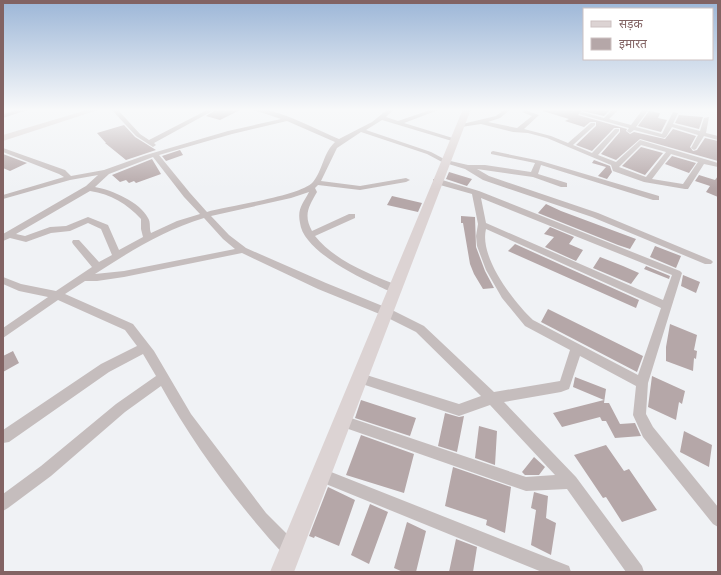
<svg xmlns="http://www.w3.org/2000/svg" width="721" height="575" font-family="Raleway,'Noto Sans Devanagari',sans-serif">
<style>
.building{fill:#b5a7a8}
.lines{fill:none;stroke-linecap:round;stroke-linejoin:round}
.street{fill:#c5bdbd;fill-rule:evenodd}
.secondary{fill:#dcd3d3;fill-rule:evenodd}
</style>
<rect width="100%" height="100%" fill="#f0f2f5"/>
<path class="building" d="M217,109H242L220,120L206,116Z
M543,109H611L604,116L582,111L578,115L627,129L626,131L630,134L634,132L665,139L673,129L696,136L690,147L693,151L697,150L705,138L718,141V161L640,139L616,160L601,154L620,132V128H614L592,151L576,145L596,126V122H590L584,127L565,121L569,119L543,111Z
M649,111L660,113L658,118L667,120L661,132L638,126Z
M679,115L703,117L699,129L675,123Z
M124,125L135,137L156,150L126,160L105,143H106L97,133Z
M641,147L663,153L645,175L622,166Z
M180,150L183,155L166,161L162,156Z
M3,154L27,163L10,171L3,168Z
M672,156L696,163L689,173L665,164Z
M152,159L161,174L136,183L134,181L129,183L126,180L120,182L112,175Z
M594,160L610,166L612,172L607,179L598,176L606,167L592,163Z
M449,172L472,179L467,186L446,179Z
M699,175L715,180L718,176V197L706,192L710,186L695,181Z
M392,196L422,203L418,212L387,205Z
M546,204L561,211L636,239L630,249L618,245L538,213Z
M461,216L475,217L476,247L485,271L494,288L483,289L474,274L470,264L463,223H461Z
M550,227L574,237L569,244L583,250L576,261L545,247L554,237L544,234Z
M515,244L639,300L636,308L508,251Z
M655,246L681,256L676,268L650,257Z
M600,257L623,266L639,273L631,284L593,268Z
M646,266L670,276L669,279L644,269Z
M683,275L700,282L696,293L681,286Z
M548,309L643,356L637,372L541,322Z
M670,324L697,335L694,350L697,351L696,359L694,358L693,371L666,361V347Z
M13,351L19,363L3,372V356Z
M652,376L685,391L682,404L679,402L676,420L648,407Z
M575,377L606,389L604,403H609L620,424L635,423L641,436L615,438L606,421H602L600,417L562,427L553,413L604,400L573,387Z
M361,400L416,418L410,436L355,418Z
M445,413L459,417L464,416L457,452L438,446Z
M479,426L497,431L495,465L475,458Z
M684,431L712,445L709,467L680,452Z
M361,435L414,454L404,493L346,475Z
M606,445L624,471L629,469L657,510L622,522L606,497L603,498L574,455Z
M534,457L545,467L539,475H525L522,472Z
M453,467L511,487L505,533L486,525L487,520L445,506Z
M328,487L355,500L339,546L315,536L314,538L309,536Z
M534,492L548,496L546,518L556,523L551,555L531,545L536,510L531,508Z
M370,504L388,512L369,564L351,555Z
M407,522L426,531L416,572H403L394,568Z
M456,539L477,547L473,572H449Z"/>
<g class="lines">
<path class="street" d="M22,109H30L3,118V114Z
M111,109H117L140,134L149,140L209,109H216L154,143L156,145L153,147L136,136Z
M251,109C274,106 317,130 339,139L372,122L388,109H394L386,117L398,121L433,109H441L404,123L456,139V141H452L382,120L366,130L431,152L446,160L468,165H485L531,172L535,163L491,154V152L493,151L541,161L659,196V200H653L541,165L538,174L567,183V187H561L533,177L477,169L489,176L598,213L711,260L713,262L711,264H705L592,217L483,180L465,169L442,162L427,154L361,132L337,148L321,181L360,186L406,178L410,180L406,182L360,190L318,185L315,188L317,192C309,206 303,215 312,231L349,214H355V218L315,236C335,261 371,275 400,286L401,289L400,292C392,294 381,287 374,284C352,274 303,249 300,223C297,208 303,204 309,192L291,198L211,216L229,235L246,248L326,283L390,309L424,326L494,392L560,381L570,350L525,326L502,298L486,270L477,246L476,236L478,224L472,194L433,183V179H439L479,191L680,271L682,273L648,383L646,414L653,427L718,507V527L713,524L643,437L633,415L636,386L580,356L569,389L561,392L504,402L576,477L642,566L644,572H626L567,489L526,491L337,425L335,421L337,417L342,415L526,477L555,475L490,405L459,416L356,382L354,378L356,374L360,373L459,404L481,396L416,332L382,315L318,289L242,253L124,277L97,281H85L65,294L133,324L154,351L191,414L266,513L297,544L299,550L297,556L291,558L285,556C238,505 195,447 161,386L125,412L51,476L8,508L3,511V494L41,466L116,404L156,376L143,354L109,372L9,442L3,443V430L101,364L137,346L125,330L58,300L3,338V328L48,297L19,291L3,284V277L21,284L56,291L92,267L73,244L72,242L73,240H79L99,262L112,255L101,229L88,223L70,231L51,233L26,242L10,238L3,241V234L86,186L98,175L70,180L3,199V195L64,177L59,174L3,152V148L65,170L71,176L104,170L146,155L228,131L281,119ZM287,121L335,142C323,153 323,170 313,182C301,196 228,206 207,212L190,193L159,155L232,134ZM153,157L184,197L200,214L177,221L151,233C149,229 151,222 148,218C140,202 112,190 95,187L109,174ZM90,191C111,194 127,204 141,219V229L143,237L119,250L108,225L88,217L66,226L50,227L25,236L16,234ZM481,198L672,275L663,300L486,223ZM204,218L223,239L235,249L124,271L95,274C129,252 164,230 204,218ZM486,229L661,308L638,375L533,320C513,301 479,257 486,229Z
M505,109H511L500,118L488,122L517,128L532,116L522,112L525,110L539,115L524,129L551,136L568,143L591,123H595V125L573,145L592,153L615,129H619V131L598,155L616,162L640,140L718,163V167L704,164L688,189H685L644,182L613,171L611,165L547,138L528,133L513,132L481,124L461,127L458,125L496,116ZM641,145L666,152L646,177L619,167ZM671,154L698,162L683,184L652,179Z
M613,109H619L609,119L631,125L643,109H649L636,127L662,134L673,112L678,113L673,124L700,131L704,118L709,117L706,133L718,136V140L704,136L696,149L694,150L691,148L698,135L672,127L666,137L664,138L634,130L630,133L627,131L629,128L579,114L582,112L604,118Z
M321,468L569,566L571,572H542L316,480L314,475L316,470Z"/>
<path class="secondary" d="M90,109H101L3,141V135Z
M463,109H471L294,572H270Z"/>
</g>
<linearGradient id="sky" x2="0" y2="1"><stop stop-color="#9cb6d7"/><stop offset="0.58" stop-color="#f8f9fa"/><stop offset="1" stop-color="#f8f9fa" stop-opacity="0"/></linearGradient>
<rect width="721" height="189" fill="url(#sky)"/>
<rect width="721" height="575" fill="none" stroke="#826363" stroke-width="8"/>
<rect x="583" y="8" width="130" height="52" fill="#ffffff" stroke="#cdc1c1"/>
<rect x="591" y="21" width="20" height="6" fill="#dcd3d3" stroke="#cdc1c1"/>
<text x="619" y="28" font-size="12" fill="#826363">सड़क</text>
<rect x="591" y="38" width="20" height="12" fill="#b5a7a8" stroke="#cdc1c1"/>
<text x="619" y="48" font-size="12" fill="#826363">इमारत</text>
</svg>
